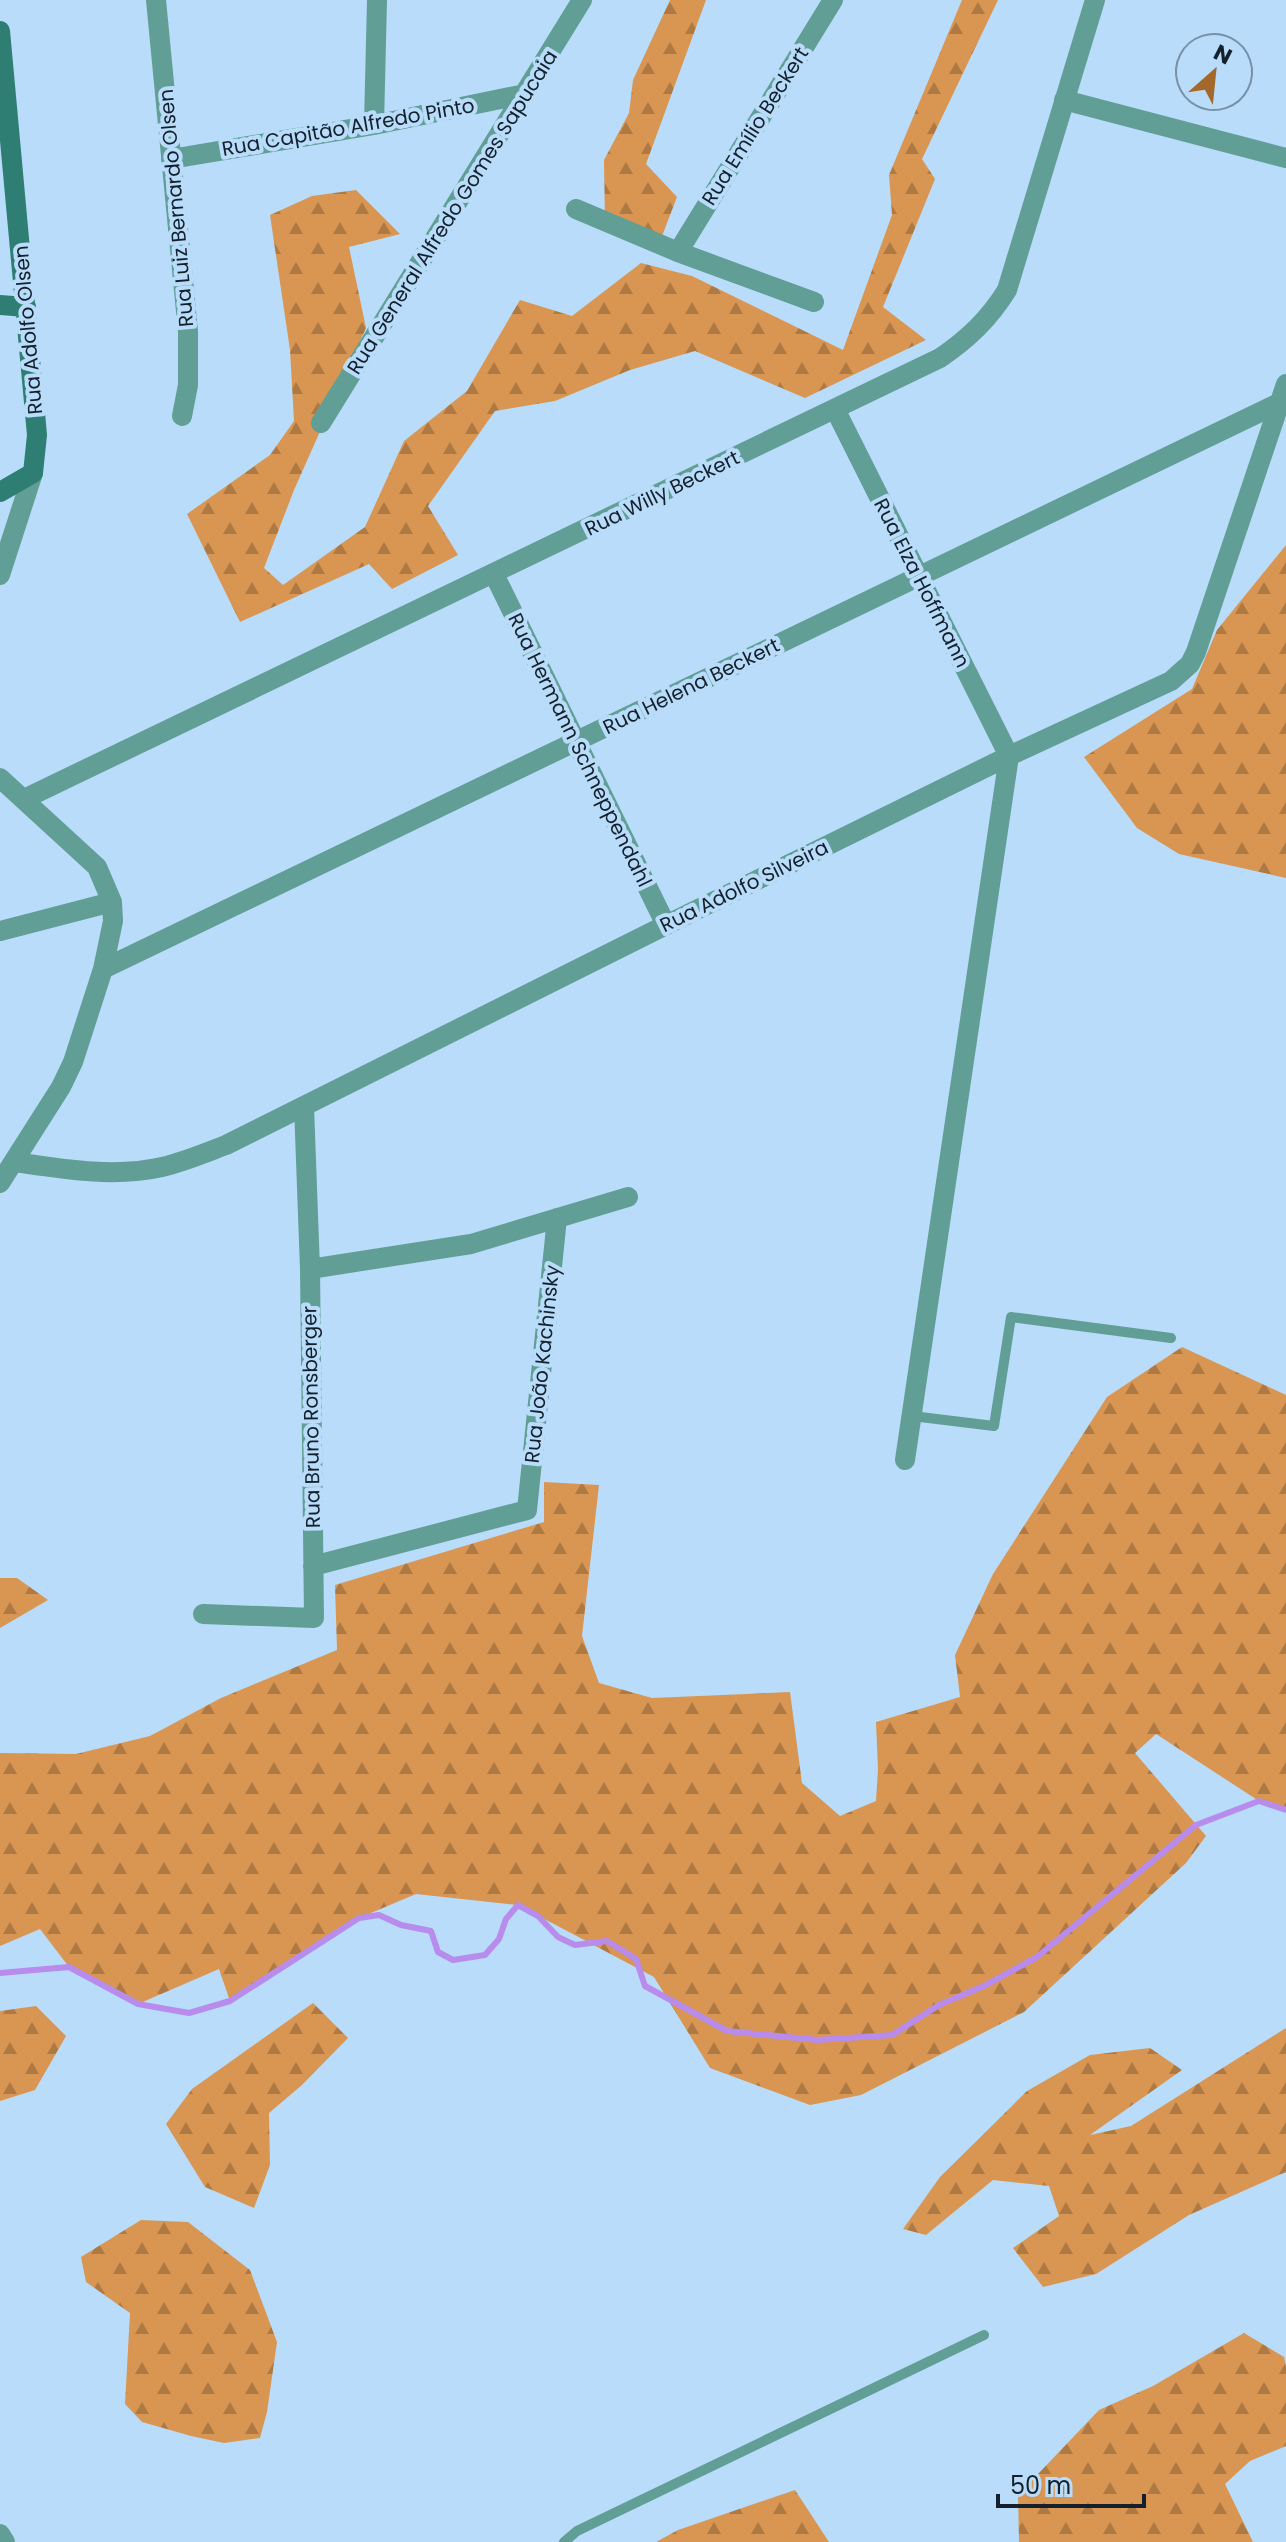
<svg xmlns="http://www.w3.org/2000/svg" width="1286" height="2542" font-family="Poppins,sans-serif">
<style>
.forest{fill:url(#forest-firs)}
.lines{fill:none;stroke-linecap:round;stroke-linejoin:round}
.stream{stroke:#b78ced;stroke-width:6}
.lane{stroke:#619e95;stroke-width:10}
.street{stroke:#619e95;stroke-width:20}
.secondary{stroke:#2f7e74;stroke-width:20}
.labels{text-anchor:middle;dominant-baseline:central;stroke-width:8;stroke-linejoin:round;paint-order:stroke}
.street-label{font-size:20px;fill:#14212c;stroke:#b8dcfa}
</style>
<defs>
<pattern id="forest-firs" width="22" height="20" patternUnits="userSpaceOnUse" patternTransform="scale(2)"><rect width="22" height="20" fill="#d99552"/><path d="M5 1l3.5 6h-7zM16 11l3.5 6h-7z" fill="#af7944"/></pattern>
</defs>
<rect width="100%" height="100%" fill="#b8dcfa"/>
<path class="forest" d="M670,0H706L646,164L677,197L659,244L605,222L604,160L629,113L633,80Z
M962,0H998L922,159L935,179L883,307L926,340L805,398L695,351L630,370L555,401L495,411L428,506L458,555L392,589L369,564L240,622L187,514L270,455L294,421L290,350L270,215L312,196L356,190L400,234L349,247L366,328L294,490L264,568L283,585L365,527L404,441L467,391L520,300L572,316L641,263L692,276L843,350L892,215L889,175Z
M1286,545V878L1179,854L1137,828L1084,757L1192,689L1217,630Z
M1182,1347L1286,1395V1810L1259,1801L1156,1734L1135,1753L1206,1836L1186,1863L1024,2012L861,2095L810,2105L710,2068L654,1977L518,1905L416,1894L359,1918L230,2001L219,1969L138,2004L69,1967L40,1929L0,1946V1753L76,1754L150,1736L221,1698L337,1650L335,1585L544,1522V1482L599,1485L582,1636L599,1683L652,1698L790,1692L802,1783L840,1816L876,1801L878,1769L876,1722L960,1697L955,1655L993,1574L1107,1397Z
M0,1578H17L48,1600L0,1628Z
M313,2003L348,2038L302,2085L269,2113L270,2165L254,2208L205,2187L166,2124L192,2089Z
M36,2006L66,2036L35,2090L0,2101V2011Z
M1286,2028V2172L1189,2215L1096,2274L1043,2287L1013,2248L1059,2216L1049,2186L993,2180L926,2235L903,2229L940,2177L1027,2091L1090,2055L1150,2048L1182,2070L1090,2135L1131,2126Z
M141,2220L188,2222L250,2270L277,2342L267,2412L260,2438L224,2443L191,2436L142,2422L125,2404L130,2313L86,2282L81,2257Z
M1244,2333L1284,2357L1286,2366V2446L1250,2461L1225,2484L1253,2542H1019L1018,2495L1099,2410L1153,2386Z
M795,2490L829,2542H656L678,2530Z"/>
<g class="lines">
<path class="stream" d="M0,1973L69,1967L138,2004L189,2013L230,2001L359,1918L379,1915L401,1925L431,1931L438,1952L453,1960L485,1955L499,1939L506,1919L518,1905L538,1916L558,1937L575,1945L607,1941L636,1959L645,1986L727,2031L818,2040L892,2035L939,2005L986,1985L1037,1957L1196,1825L1259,1801L1286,1810"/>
<path class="lane" d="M912,1416L994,1426L1011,1317L1171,1338
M564,2542L577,2531L984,2335"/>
<path class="street" d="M156,0L188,332V385L182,416
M1064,100L1286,158
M374,125L377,0
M171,159L374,125L525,94
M576,209L678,252L814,302
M678,252L833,0
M835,409L1009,756L905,1460
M321,423L582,0
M494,574L666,925
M0,575L33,473
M0,778L97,867L112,902L113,921L103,969L73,1062L61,1087L0,1183
M24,799L940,358C968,339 989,319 1007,290L1095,0
M0,931L112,902
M103,969L1279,403
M14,1162C62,1169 114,1178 162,1167C184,1162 205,1153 226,1145L666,925L1009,756L1171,681L1190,664L1196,652L1286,384
M310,1269L471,1244L628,1197
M313,1566L527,1510L557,1218
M203,1614L314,1618L310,1269L304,1106
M0,2534L5,2542"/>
<path class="secondary" d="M0,31L37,435L33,473L0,492
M0,305L26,307"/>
</g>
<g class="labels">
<g class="street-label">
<text transform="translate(755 126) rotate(-58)">Rua Emílio Beckert</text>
<text transform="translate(348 127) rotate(-10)">Rua Capitão Alfredo Pinto</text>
<text transform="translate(176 208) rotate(-95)">Rua Luiz Bernardo Olsen</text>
<text transform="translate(452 212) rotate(-58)">Rua General Alfredo Gomes Sapucaia</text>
<text transform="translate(28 330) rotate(-95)">Rua Adolfo Olsen</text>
<text transform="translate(662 493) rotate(-26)">Rua Willy Beckert</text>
<text transform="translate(922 583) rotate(63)">Rua Elza Hoffmann</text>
<text transform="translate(691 686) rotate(-26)">Rua Helena Beckert</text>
<text transform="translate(580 750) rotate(64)">Rua Hermann Schneppendahl</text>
<text transform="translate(744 886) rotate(-26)">Rua Adolfo Silveira</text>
<text transform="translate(542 1364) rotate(-84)">Rua João Kachinsky</text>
<text transform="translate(311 1417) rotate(-91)">Rua Bruno Ronsberger</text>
</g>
</g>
<g transform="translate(1214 72) rotate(27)"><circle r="38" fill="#b8dcfa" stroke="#7691a8" stroke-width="2"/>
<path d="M0-6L14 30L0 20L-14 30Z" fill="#a4682a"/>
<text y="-12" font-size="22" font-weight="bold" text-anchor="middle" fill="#14212c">N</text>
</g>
<path d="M998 2494v12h146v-12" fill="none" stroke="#14212c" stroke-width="4"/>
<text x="1010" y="2494" font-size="24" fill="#14212c" stroke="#b8dcfa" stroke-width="6" paint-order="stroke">50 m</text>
</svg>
